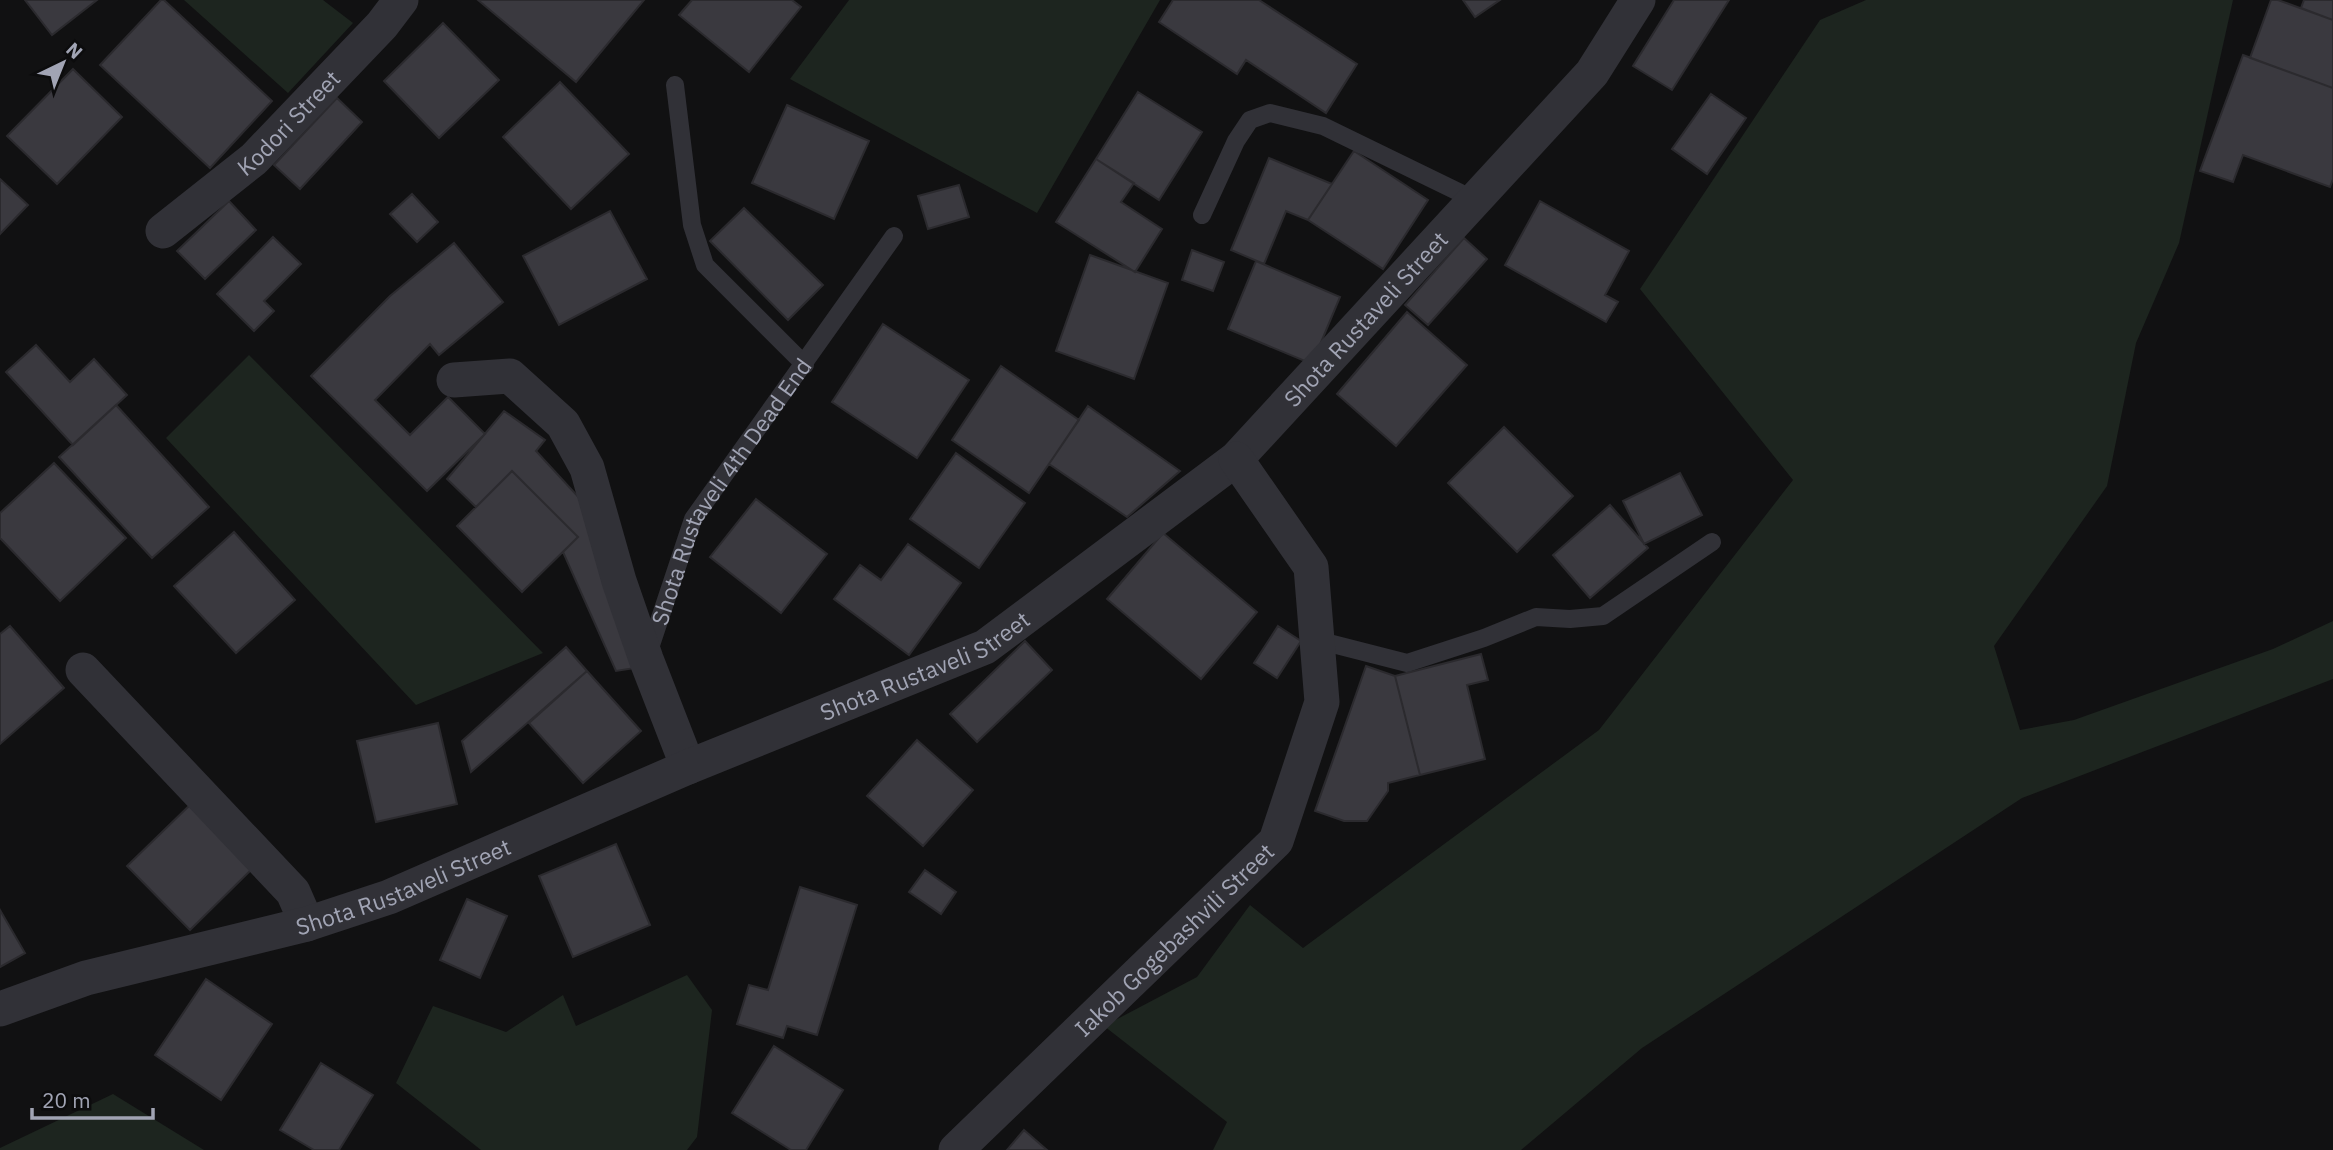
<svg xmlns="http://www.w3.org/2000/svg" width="2333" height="1150" font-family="'IBM Plex Sans',sans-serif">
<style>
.green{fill:#1d251f}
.building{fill:#3a393f;stroke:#2b2a2e;stroke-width:2}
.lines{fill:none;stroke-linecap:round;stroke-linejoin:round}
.service{stroke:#313137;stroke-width:18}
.minor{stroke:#313137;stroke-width:35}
.labels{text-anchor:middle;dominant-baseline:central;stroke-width:5;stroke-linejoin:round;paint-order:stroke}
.street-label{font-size:23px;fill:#a1a4b4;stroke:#0c0c0d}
</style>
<rect width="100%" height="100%" fill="#111112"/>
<path class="green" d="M184,0H323L353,23L288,93Z
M849,0H1160L1037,213L790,79Z
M1866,0H2233L2179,243L2136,343L2107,486L1994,646L2020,730L2074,720L2273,649L2333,621V679L2022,798L1642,1048L1521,1150H1213L1227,1122L1104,1026L1197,977L1250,905L1303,948L1599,730L1793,480L1640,289L1820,20Z
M249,355L543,653L416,705L166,438Z
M687,975L712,1010L697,1137L687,1150H481L396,1083L433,1006L506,1032L563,995L576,1026Z
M113,1094L204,1150H0V1148Z"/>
<path class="building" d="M25,0H97L52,35Z
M161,0H164L272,101L210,168L100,65Z
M478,0H644L576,82Z
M692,0H792L801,7L749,72L679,15Z
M1173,0H1259L1357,64L1326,113L1246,60L1237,74L1159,22Z
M1463,0H1500L1475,17Z
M1674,0H1729L1672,90L1633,66Z
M2271,0H2278L2333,20V88L2250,58Z
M2304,0H2333V20L2301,8Z
M443,23L499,80L439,138L384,81Z
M2243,55L2333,88V179L2330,187L2243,155L2233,182L2200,171Z
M73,69L122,117L57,184L7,136Z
M560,82L629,154L571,209L503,137Z
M1138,92L1202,132L1159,200L1096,159Z
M1711,94L1746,118L1707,174L1672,149Z
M337,98L362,122L300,189L274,165Z
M787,105L869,141L834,219L752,183Z
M1354,151L1428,200L1383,269L1308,220Z
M1269,158L1332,184L1308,220L1286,211L1264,264L1231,250Z
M1096,159L1134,183L1121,202L1162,229L1135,272L1056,222Z
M0,179L28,205L0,234Z
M959,185L969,217L928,229L918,196Z
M412,194L438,222L417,242L390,214Z
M229,201L256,230L205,279L177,251Z
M1540,201L1629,251L1605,295L1618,302L1606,322L1505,265Z
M744,208L823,285L788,320L710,241Z
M610,211L647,279L559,325L523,256Z
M273,237L301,264L264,301L274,311L254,331L217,294Z
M1464,238L1487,259L1428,325L1405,305Z
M454,243L503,302L439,355L430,344L375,400L410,435L448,397L485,434L427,491L311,376L390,296Z
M1192,250L1224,262L1213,291L1182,280Z
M1090,255L1168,283L1134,379L1056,351Z
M1256,261L1340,297L1312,364L1228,329Z
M1407,312L1467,365L1396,446L1337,394Z
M883,324L969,380L917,458L832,402Z
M36,345L70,382L94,359L127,395L73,445L6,372Z
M1001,366L1079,420L1029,493L952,440Z
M116,405L209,507L152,558L59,457Z
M1088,406L1180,471L1127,517L1049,464Z
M504,411L545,440L536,451L594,514L635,668L616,671L563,552L578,537L512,471L476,507L447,479Z
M1504,427L1573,496L1517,552L1448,483Z
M956,453L1025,503L979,568L910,519Z
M54,463L126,538L60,601L0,538V513Z
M512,471L578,537L522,592L457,526Z
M1680,473L1702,515L1644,544L1623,501Z
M756,499L827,554L781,613L710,557Z
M1610,505L1648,548L1590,598L1553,555Z
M234,532L295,600L236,653L174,586Z
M1163,533L1257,612L1201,679L1107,599Z
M908,544L961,583L909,655L834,599L860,565L881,580Z
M10,626L64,688L0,744V634Z
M1278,626L1301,641L1277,678L1254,663Z
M1025,641L1052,670L977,742L950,714Z
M566,647L587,671L471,772L462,741Z
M1481,654L1488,680L1467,685L1485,759L1420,775L1395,676Z
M1366,666L1395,676L1420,775L1388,783V791L1367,821H1344L1315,811Z
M587,671L641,731L583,783L529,723Z
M438,723L457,804L376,822L357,741Z
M917,740L973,790L923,846L867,796Z
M192,803L254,867L190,930L127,866Z
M616,844L650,925L573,957L539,876Z
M925,870L956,892L941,914L909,892Z
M800,887L857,905L817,1035L787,1026L783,1038L737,1024L749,985L768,990Z
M467,899L507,916L480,978L440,960Z
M0,910L25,953L0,967Z
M206,979L272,1024L221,1100L155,1055Z
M774,1046L843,1090L806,1150H791L732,1113Z
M321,1063L373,1095L339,1150H314L280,1130Z
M1024,1130L1047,1150H1007Z"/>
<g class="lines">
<g class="service">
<path d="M675,85L692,225L705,265L805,365"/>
<path d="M1202,215L1236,141L1250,120L1270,113L1323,126L1475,200"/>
<path d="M1317,640L1407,663L1484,638L1536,617L1570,619L1603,616L1712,542"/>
<path id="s1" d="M648,654L693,519L894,236"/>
</g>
<g class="minor">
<path id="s2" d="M163,231L254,159L382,25L401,0"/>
<path d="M454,380L510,376L563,424L587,468L619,581L646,659L688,767"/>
<path d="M83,670L293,892L307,924"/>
<path id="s3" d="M0,1009L86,978L307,924L389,897L688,767L985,647L1236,459L1592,73L1638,0"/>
<path id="s4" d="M956,1150L1276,841L1322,702L1311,567L1236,459"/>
</g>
</g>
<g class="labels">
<g class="street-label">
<text stroke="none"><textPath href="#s2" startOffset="166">Kodori Street</textPath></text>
<text stroke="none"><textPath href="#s3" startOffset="1556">Shota Rustaveli Street</textPath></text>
<text stroke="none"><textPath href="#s1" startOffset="184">Shota Rustaveli 4th Dead End</textPath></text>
<text stroke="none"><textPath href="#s3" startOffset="989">Shota Rustaveli Street</textPath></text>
<text stroke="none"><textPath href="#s3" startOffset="422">Shota Rustaveli Street</textPath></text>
<text stroke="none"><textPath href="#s4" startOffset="303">Iakob Gogebashvili Street</textPath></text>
</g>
</g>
<g transform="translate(63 63) rotate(43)" stroke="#0c0c0d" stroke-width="5" paint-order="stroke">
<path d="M0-5L12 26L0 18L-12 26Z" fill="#a1a4b4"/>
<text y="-10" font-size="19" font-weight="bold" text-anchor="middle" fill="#a1a4b4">N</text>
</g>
<path d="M32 1108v10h121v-10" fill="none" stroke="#a1a4b4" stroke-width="3.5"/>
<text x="42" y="1108" font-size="21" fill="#a1a4b4" stroke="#0c0c0d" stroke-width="5" paint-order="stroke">20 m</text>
</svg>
